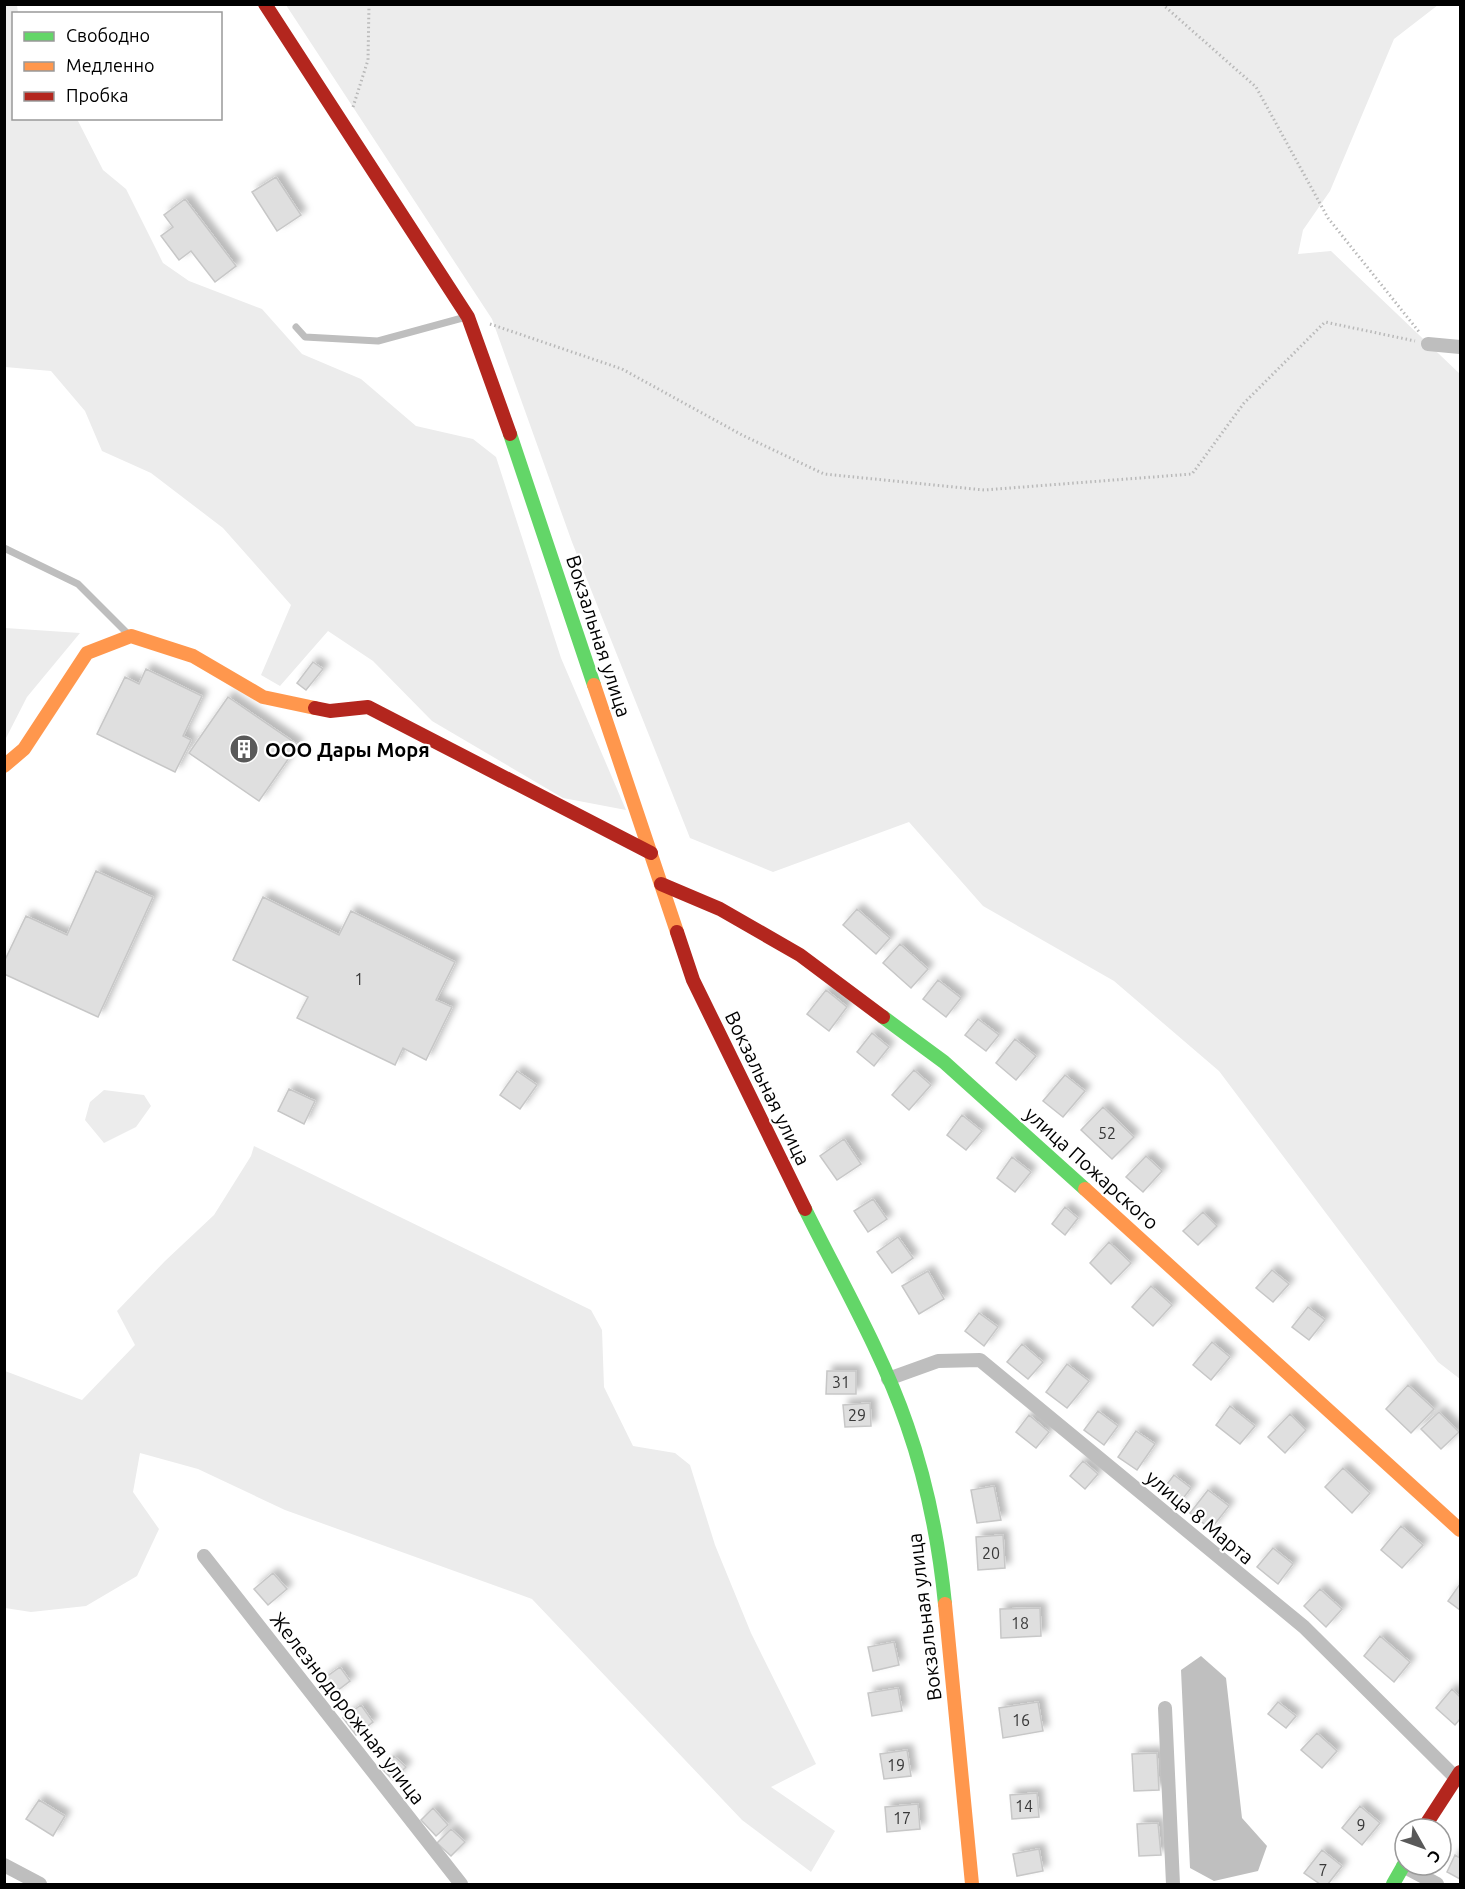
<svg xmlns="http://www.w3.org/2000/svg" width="1465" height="1889" font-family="Ubuntu,sans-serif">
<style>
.green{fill:#ececec}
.water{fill:#bfbfbf}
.building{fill:#dfdfdf;stroke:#c7c7c7;stroke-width:1.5;filter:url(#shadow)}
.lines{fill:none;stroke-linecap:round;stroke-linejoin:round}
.path{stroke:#b9b9b9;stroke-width:3;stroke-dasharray:1.5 3;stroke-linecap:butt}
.lane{stroke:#bebebe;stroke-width:7}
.street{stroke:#bebebe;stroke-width:14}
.fast{stroke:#63d668;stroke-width:14}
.slow{stroke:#ff974d;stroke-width:14}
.jam{stroke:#b3261e;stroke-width:14}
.labels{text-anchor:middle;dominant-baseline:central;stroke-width:4.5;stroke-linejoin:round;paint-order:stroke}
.number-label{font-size:16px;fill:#383838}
.street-label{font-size:20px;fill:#000;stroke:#fff}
.poi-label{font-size:20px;font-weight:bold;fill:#000;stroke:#fff;text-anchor:start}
</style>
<defs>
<filter id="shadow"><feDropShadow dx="5.5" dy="-5.5" stdDeviation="3" flood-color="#0004"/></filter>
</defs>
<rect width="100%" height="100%" fill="#fff"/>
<path class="green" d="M4,5H17L18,13L14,14V118L77,119L103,170L126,189L163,263L189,281L262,309L302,354L361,379L416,426L473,439L496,457L561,658L626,810L563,798L432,721L373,661L328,631L280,686L261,675L291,605L223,528L151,473L102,451L85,411L51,371L5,367Z
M286,5H1438L1394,39L1330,191L1303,230L1298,254L1331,251L1460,374V1379L1438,1362L1219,1071L1114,981L983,906L909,822L773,872L690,838L572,542L492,319Z
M5,628L80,633L27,697L5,740Z
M104,1090L144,1095L151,1106L136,1127L104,1143L85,1120L90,1102Z
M254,1146L591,1310L602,1330L604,1387L633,1446L675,1453L690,1465L715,1545L751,1633L816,1764L771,1787L835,1831L811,1872L742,1820L532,1599L285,1510L198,1469L140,1453L133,1492L159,1529L137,1576L86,1606L31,1612L5,1608V1371L82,1400L135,1345L117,1311L165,1261L214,1215L251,1156Z"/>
<path class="water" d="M1201,1656L1226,1678L1242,1818L1267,1846L1258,1871L1214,1881L1190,1868L1181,1670Z"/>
<path class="building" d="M276,177L301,215L277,231L252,192Z
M185,199L236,266L215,282L191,251L179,260L161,236L173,227L164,215Z
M313,662L323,669L306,690L297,683Z
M146,669L202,696L183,736L191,740L175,772L97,734L125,677L139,684Z
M228,697L298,745L259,801L189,753Z
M96,871L153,897L98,1017L4,974V962L26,916L67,935Z
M263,897L339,935L351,911L455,962L436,1000L452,1007L426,1060L403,1048L395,1065L297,1018L308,997L233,960Z
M857,909L890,938L876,954L843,925Z
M900,944L928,969L911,988L883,963Z
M938,980L961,998L946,1017L923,999Z
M826,990L847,1007L829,1031L807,1014Z
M978,1019L999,1035L986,1051L965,1035Z
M872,1033L889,1047L874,1066L857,1052Z
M1015,1039L1036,1056L1016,1080L996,1063Z
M914,1070L931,1085L909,1110L892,1095Z
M517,1071L537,1085L520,1109L500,1095Z
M1065,1075L1085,1091L1063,1117L1043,1101Z
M289,1089L315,1101L304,1124L278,1111Z
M1103,1107L1134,1137L1112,1159L1081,1130Z
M962,1115L982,1131L966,1150L947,1135Z
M844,1139L861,1164L837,1180L820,1156Z
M1146,1156L1162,1171L1143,1192L1126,1177Z
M1012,1157L1031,1172L1015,1192L997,1178Z
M873,1199L887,1219L868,1232L854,1211Z
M1065,1207L1078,1218L1065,1235L1052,1224Z
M1203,1212L1217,1226L1198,1245L1183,1231Z
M898,1237L913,1258L892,1273L877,1252Z
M1109,1242L1131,1263L1111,1284L1090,1263Z
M1272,1270L1289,1284L1273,1302L1256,1288Z
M928,1271L944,1299L919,1314L902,1286Z
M1151,1286L1172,1305L1153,1326L1132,1307Z
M1308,1307L1325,1320L1309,1340L1292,1327Z
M979,1313L998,1327L984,1346L965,1331Z
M1212,1342L1230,1357L1211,1380L1193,1365Z
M1022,1344L1043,1362L1028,1379L1007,1362Z
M1067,1364L1089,1381L1067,1408L1046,1392Z
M827,1371H856V1394H826Z
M1408,1385L1434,1409L1411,1433L1386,1409Z
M870,1403L871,1426L845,1427L843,1405Z
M1230,1406L1255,1426L1240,1444L1216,1425Z
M1098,1411L1118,1426L1104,1445L1084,1430Z
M1439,1412L1459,1432L1441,1449L1421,1429Z
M1290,1414L1306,1430L1285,1453L1268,1437Z
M1029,1415L1049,1432L1036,1448L1016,1432Z
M1136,1431L1155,1444L1137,1470L1118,1457Z
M1083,1461L1098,1474L1085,1489L1070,1476Z
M1343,1468L1370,1493L1352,1513L1325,1487Z
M1174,1475L1191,1488L1178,1505L1161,1492Z
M994,1486L1001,1520L977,1523L971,1490Z
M1208,1490L1229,1506L1211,1529L1190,1513Z
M1401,1526L1423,1545L1402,1568L1381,1550Z
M1003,1535L1005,1568L978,1570L976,1537Z
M1273,1548L1293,1564L1278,1584L1257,1567Z
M273,1573L287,1589L268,1605L254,1589Z
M1460,1584V1610L1448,1601Z
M1320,1589L1342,1609L1326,1627L1304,1606Z
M1040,1608L1041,1636L1001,1638L1000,1609Z
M1380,1636L1410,1662L1394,1682L1364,1656Z
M894,1642L899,1665L873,1671L868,1647Z
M340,1667L350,1681L333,1694L322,1680Z
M898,1688L902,1711L872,1716L868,1693Z
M1452,1689L1460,1697V1719L1455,1725L1436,1708Z
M1038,1702L1043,1731L1003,1738L999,1708Z
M1278,1702L1296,1716L1286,1728L1268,1714Z
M361,1705L373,1722L356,1735L343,1718Z
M1317,1733L1337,1751L1322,1768L1301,1750Z
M907,1750L911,1776L884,1779L880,1754Z
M1157,1753L1159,1790L1134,1791L1132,1754Z
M394,1756L406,1767L393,1780L382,1769Z
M1037,1793L1039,1817L1012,1819L1010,1795Z
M39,1800L65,1816L53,1836L26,1819Z
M918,1804L920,1829L887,1832L885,1807Z
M1360,1806L1380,1823L1362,1845L1342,1828Z
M433,1808L448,1825L436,1836L421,1820Z
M1158,1823L1161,1855L1139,1856L1137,1824Z
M451,1829L465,1842L451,1856L437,1843Z
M1039,1849L1043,1871L1017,1876L1013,1854Z
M1322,1850L1342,1866L1328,1884H1320L1304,1873Z
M1455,1855L1460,1858V1879L1447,1872Z"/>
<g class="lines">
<path class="path" d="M1162,4L1256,87L1328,218L1420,333
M353,107L368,60L369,4
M490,324L622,369L742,435L824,474L984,490L1192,474L1244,403L1325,322L1415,341"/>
<path class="lane" d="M296,327L305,337L378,341L466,317
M4,548L78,584L129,635"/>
<path class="street" d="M1428,344L1460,347
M888,1379L938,1361L980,1360L1304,1627L1456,1778
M204,1556L461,1884
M1165,1708L1173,1884
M4,1865L40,1884
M1403,1866L1437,1884"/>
<path class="fast" d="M510,434L594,685
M883,1017L944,1062L1085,1189
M805,1209C839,1278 882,1352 907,1425C927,1482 939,1543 945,1604
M1393,1884L1405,1863"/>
<path class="slow" d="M594,685L677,932
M4,766L24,749L87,653L131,636L193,656L263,697L315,708
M1085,1189L1460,1530
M945,1604L972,1884"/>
<path class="jam" d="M265,4L468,317L510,434
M315,708L330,711L368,707L651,853
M661,884L720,909L800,955L883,1017
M677,932L693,980L805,1209
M1423,1829L1460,1772"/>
</g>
<defs>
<g id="building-disc" transform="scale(1.5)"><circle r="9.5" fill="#595959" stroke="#fff"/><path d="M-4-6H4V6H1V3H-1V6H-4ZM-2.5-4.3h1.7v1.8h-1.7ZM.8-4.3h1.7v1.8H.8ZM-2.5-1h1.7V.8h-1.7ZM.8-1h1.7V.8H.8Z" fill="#fff"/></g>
</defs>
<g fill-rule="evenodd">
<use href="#building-disc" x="244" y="749"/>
</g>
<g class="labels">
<g class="number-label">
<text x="359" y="979">1</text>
<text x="1107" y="1133">52</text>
<text x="841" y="1382">31</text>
<text x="857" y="1415">29</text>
<text x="991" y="1553">20</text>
<text x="1020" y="1623">18</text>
<text x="1021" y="1720">16</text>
<text x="896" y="1765">19</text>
<text x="1024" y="1806">14</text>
<text x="902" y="1818">17</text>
<text x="1361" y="1825">9</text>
<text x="1323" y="1870">7</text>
</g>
<g class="street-label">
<text transform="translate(599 636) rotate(72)">Вокзальная улица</text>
<text transform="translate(768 1088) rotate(64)">Вокзальная улица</text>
<text transform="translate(1092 1168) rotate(42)">улица Пожарского</text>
<text transform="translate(1200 1517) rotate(40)">улица 8 Марта</text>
<text transform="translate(924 1617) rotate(-97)">Вокзальная улица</text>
<text transform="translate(348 1708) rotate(52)">Железнодорожная улица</text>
</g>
<g class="poi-label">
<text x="265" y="749">ООО Дары Моря</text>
</g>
</g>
<rect width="1465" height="1889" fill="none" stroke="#000000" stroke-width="12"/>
<rect x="12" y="12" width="210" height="108" fill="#ffffff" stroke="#999999" stroke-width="1.5"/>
<rect x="24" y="32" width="30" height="9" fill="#63d668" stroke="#999999" stroke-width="1.5"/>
<text x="66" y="42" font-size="18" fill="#000000">Свободно</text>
<rect x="24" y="62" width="30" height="9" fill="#ff974d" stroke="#999999" stroke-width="1.5"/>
<text x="66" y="72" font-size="18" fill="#000000">Медленно</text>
<rect x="24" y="92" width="30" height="9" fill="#b3261e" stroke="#999999" stroke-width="1.5"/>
<text x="66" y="102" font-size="18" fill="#000000">Пробка</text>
<g transform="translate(1423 1847) rotate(130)"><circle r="28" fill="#ffffff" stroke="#999999" stroke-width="1.5"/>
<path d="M0-4.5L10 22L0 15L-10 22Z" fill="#595959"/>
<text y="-9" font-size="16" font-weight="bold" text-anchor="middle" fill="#000000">С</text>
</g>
</svg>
